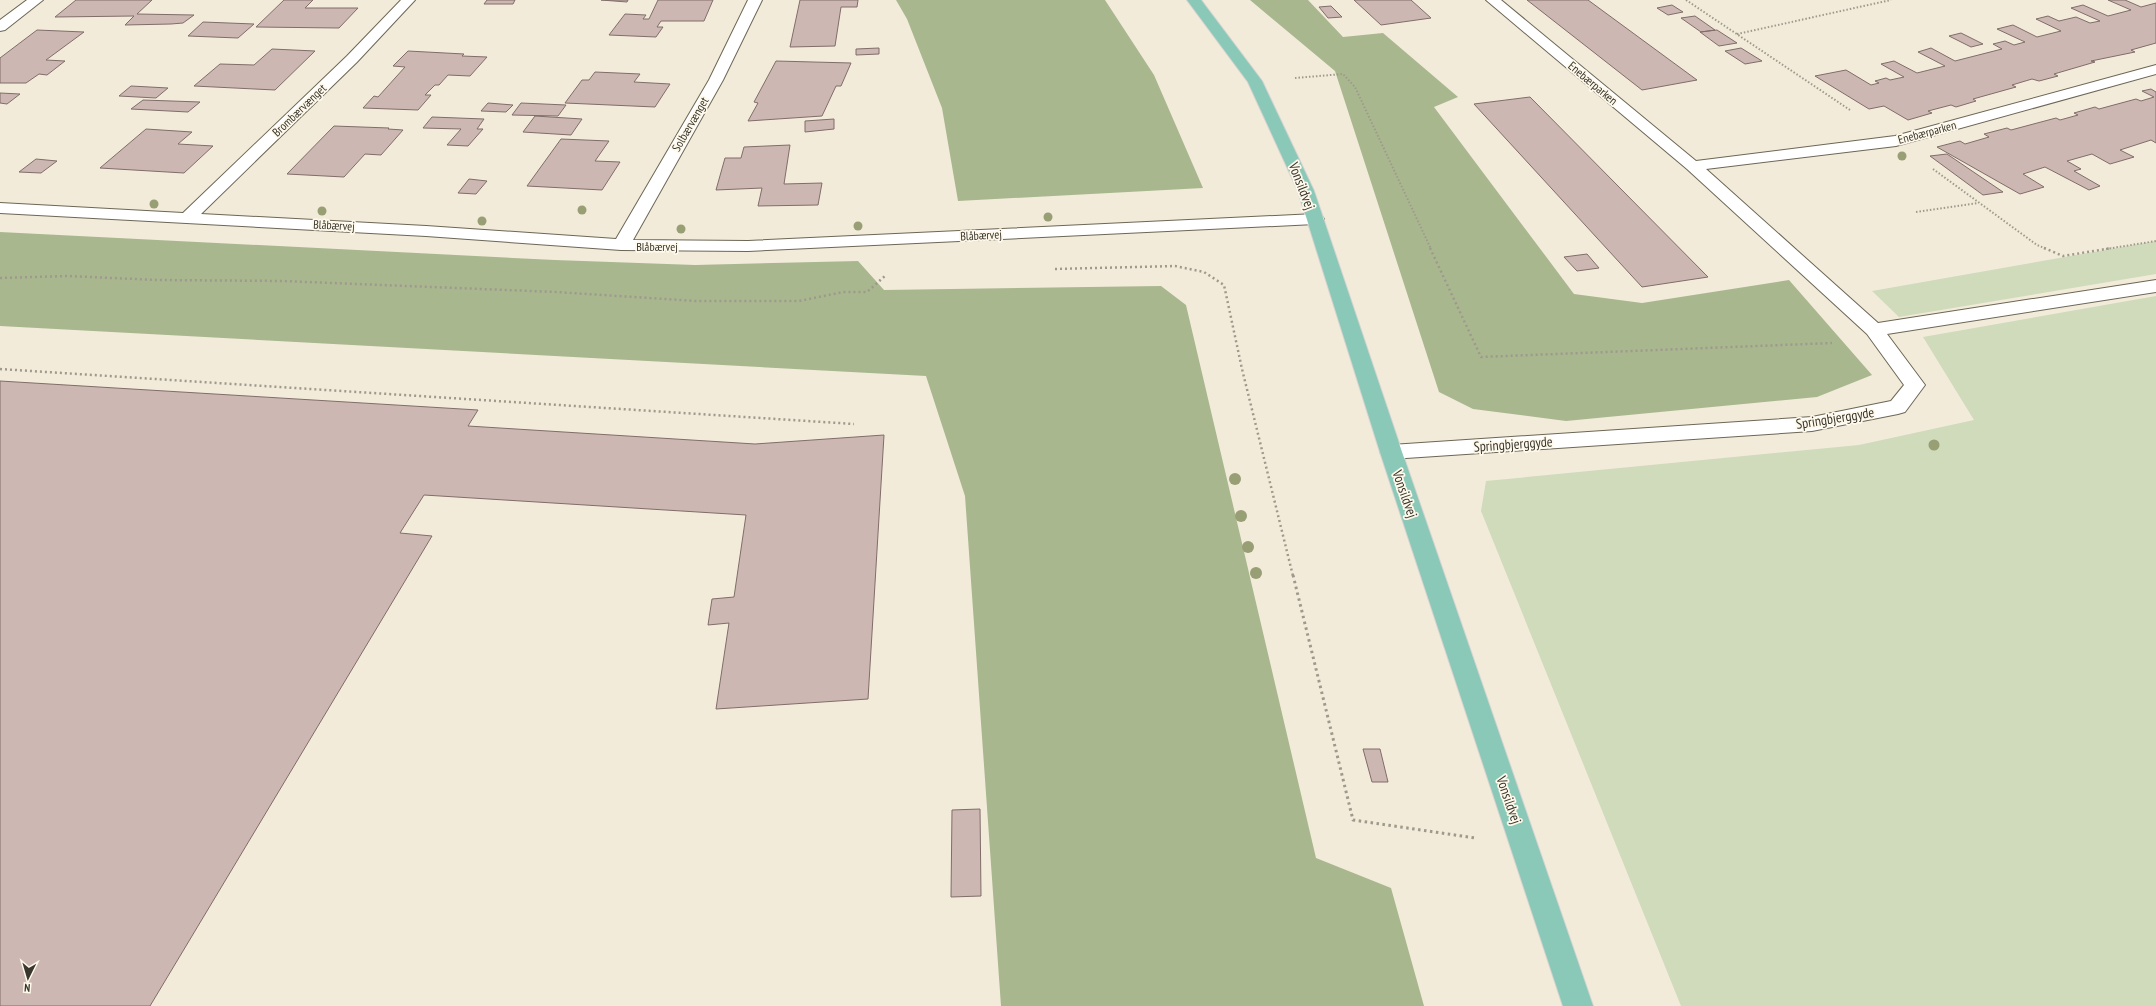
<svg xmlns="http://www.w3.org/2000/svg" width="2156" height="1006" font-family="'PT Sans Narrow',sans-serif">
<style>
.green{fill:#cfdbba}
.forest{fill:#a9b78f}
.building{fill:#cdb7b3;stroke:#806d69}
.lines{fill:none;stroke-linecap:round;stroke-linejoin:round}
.minor-casing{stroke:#6c6656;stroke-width:2}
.major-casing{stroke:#d3d3d1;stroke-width:2}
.path-far2{stroke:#9e998c;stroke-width:2;stroke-dasharray:1.5 2;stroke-linecap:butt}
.path-far1{stroke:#9e998c;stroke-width:2.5;stroke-dasharray:2 3;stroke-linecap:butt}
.path{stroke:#9e998c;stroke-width:3;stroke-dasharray:2.5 3.5;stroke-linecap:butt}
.minor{fill:#fff;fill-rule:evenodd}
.major{fill:#8ac8b7;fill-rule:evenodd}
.tree{fill:#989f75}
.labels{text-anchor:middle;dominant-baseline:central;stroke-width:3.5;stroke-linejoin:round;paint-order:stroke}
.far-street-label{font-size:12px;fill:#39362f;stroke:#fef9ea}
.street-label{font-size:14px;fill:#39362f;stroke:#fef9ea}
</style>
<rect width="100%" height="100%" fill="#f2ebd9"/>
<path class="green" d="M2156,241V274L1899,317L1872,291Z
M2156,296V1006H1681L1481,511L1486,481L1859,445L1974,420L1923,337Z"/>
<path class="forest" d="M896,0H1105L1154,75L1203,188L958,201L942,108L907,19Z
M1250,0H1308L1343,37L1383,33L1458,97L1434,107L1574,294L1642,303L1789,280L1872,375L1817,397L1566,421L1473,409L1439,392L1335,71Z
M0,232L555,260L695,265L858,261L884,290L1161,286L1186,305L1316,858L1391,888L1424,1006H1001L965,496L926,376L0,326Z"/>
<path class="building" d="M76,0H152L137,14L194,15L183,23L171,24L125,25L134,16L55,17Z
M284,0H313L305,8H358L339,28L256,27Z
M487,0H515L513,4H484Z
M601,0H628L627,2Z
M658,0H713L704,21H661L657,27H663L656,37L609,35L625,14L646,15L643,19H649Z
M800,0H858L857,7H841L835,46L790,47Z
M1354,0H1411L1431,18L1381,25Z
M1527,0H1588L1697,80L1642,90Z
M2108,0H2125L2141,7L2156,3V43L2131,50L2135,52L2091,61L2095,62L2054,74L2058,76L2039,81L2032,79L2012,85L2016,87L1973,99L1976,101L1956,107L1951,105L1928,111L1932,113L1908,120L1884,106L1869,109L1815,76L1846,70L1871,85L1879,83L1875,81L1886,78L1890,80L1904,77L1881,64L1894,61L1917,73L1945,66L1918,52L1931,48L1955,61L2002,49L1993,44L2005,41L2014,45L2025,42L1997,29L2013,25L2037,37L2061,31L2036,19L2048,16L2059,21L2076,17L2090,23L2100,21L2071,8L2083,5L2108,16L2131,10Z
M1672,5L1683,12L1668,15L1657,8Z
M1331,6L1342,17L1328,18L1319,7Z
M1695,16L1715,30L1701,32L1681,18Z
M203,22L254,24L238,38L188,36Z
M37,30L84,32L46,60L65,61L47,75L39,74L26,83H0V58Z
M1717,30L1737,43L1719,46L1700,32Z
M1961,33L1983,44L1971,47L1949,36Z
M879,48V54L856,55V49Z
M1741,48L1762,61L1745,64L1725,51Z
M272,49L315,51L275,90L194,86L220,64L254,65Z
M408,51L464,54L462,56L487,57L470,76L448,75L439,85H435L425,95H431L418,110L363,108L374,96L378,97L405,67L393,66Z
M776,61L851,63L841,86H836L822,116L748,121L758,103L754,102Z
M595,72L640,74L634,82L670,84L655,107L565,103L582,80H589Z
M131,86L168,88L156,98L119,96Z
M2151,89L2156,92V143L2151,140L2120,150L2134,157L2110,164L2092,154L2067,161L2081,169L2074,171L2100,186L2089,190L2045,167L2023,174L2044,187L2020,194L1937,147L1960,141L1965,144L1989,137L1984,134L2007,128L2011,130L2056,118L2060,120L2078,115L2074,113L2095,107L2099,109L2136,99L2141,101L2154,97L2142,91Z
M0,93L20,94L7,104L0,103Z
M1530,97L1708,277L1642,287L1474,104Z
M143,100L200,102L188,112L131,109Z
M488,103L513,105L506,112L481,111Z
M521,103L566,105L558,116L512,115Z
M535,116L582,119L571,135L523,132Z
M432,117L484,119L477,129H483L468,146L447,145L461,129L423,128Z
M834,119V129L805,132V121Z
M334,126L389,128L388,129L403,130L381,155L365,154L344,177L287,174Z
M146,129L192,132L178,144L213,146L184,173L100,168Z
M561,139L609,141L595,161L620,162L602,190L527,186Z
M790,145L784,184L822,183L818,205L758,206L762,188L716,190L725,158H741L744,147Z
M1947,154L2003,192L1983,195L1930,156Z
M36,159L57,161L41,173L19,172Z
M469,179L487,181L476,194L458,193Z
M1587,254L1599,268L1577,271L1564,257Z
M0,381L478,410L468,426L755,444L884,435L868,699L716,709L729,623L708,625L712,599L734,597L746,515L424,495L400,533L432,536L150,1006H0Z
M1363,749H1380L1388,782H1372Z
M980,809L981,896L951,897L952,810Z"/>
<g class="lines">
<g class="minor-casing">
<path id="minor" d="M27,0H43L5,30L0,31V20Z
M401,0H415L357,62L201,214L426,226L616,239L709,80L748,0H762L723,80L633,240L748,241L1315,214L1321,215L1324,219L1321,223L1315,224L748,251L621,250L426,236L0,213V203L183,213L347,56Z
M1486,0H1501L1696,161L1895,136L2156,65V74L1896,146L1706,169L1878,323L2156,280V292L1887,334L1925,385L1905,412L1898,414L1812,431L1391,459L1384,457L1380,452L1384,447L1391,445L1812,417L1891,401L1904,385L1867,334L1687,169Z"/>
</g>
<g class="major-casing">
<path id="major" d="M1187,0H1201L1262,81L1314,191L1402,452L1593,1006H1563L1380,452L1298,191L1248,82Z"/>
</g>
<path class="path-far2" d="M1686,0L1850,110
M1737,34L1891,0
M1295,78L1343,74L1355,87L1431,249
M1933,169L2037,245L2047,249
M1916,212L1978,203
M2106,249L2156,241"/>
<path class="path-far1" d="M1430,248L1481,357L1832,343
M2044,248L2063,256L2112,248
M1055,269L1175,266L1204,272L1224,285L1242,369L1293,576
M0,278L68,276L157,280L283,281L556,292L696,301H799L843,292H867L886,275
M0,369L854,424"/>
<path class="path" d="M1293,575L1353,820L1475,838"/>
<use href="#minor" class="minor"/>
<use href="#major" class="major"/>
</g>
<g class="tree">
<circle cx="1902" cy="156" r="4.5"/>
<circle cx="154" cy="204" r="4.5"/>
<circle cx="582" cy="210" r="4.5"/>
<circle cx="322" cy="211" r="4.5"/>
<circle cx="1048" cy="217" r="4.5"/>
<circle cx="482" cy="221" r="4.5"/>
<circle cx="858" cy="226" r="4.5"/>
<circle cx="681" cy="229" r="4.5"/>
<circle cx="1934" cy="445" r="5.5"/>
<circle cx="1235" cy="479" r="6"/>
<circle cx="1241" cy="516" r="6"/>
<circle cx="1248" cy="547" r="6"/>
<circle cx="1256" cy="573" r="6"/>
</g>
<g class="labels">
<g class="far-street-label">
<text transform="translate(1593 83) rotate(40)">Enebærparken</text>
<text transform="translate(299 110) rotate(-44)">Brombærvænget</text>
<text transform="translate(690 124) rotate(-60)">Solbærvænget</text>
<text transform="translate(1927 132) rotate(-15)">Enebærparken</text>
<text transform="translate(334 225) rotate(3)">Blåbærvej</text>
<text transform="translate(981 235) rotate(-3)">Blåbærvej</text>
<text x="657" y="246">Blåbærvej</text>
</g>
<g class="street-label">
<text transform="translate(1302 186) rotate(69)">Vonsildvej</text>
<text transform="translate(1835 418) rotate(-9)">Springbjerggyde</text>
<text transform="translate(1513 444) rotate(-4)">Springbjerggyde</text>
<text transform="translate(1405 494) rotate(71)">Vonsildvej</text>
<text transform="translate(1509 800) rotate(71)">Vonsildvej</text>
</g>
</g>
<g transform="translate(28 978) rotate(185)" stroke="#fef9ea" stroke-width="3" paint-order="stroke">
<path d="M0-3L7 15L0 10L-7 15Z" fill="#39362f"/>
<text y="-6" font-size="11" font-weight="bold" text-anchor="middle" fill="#39362f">N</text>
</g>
</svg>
